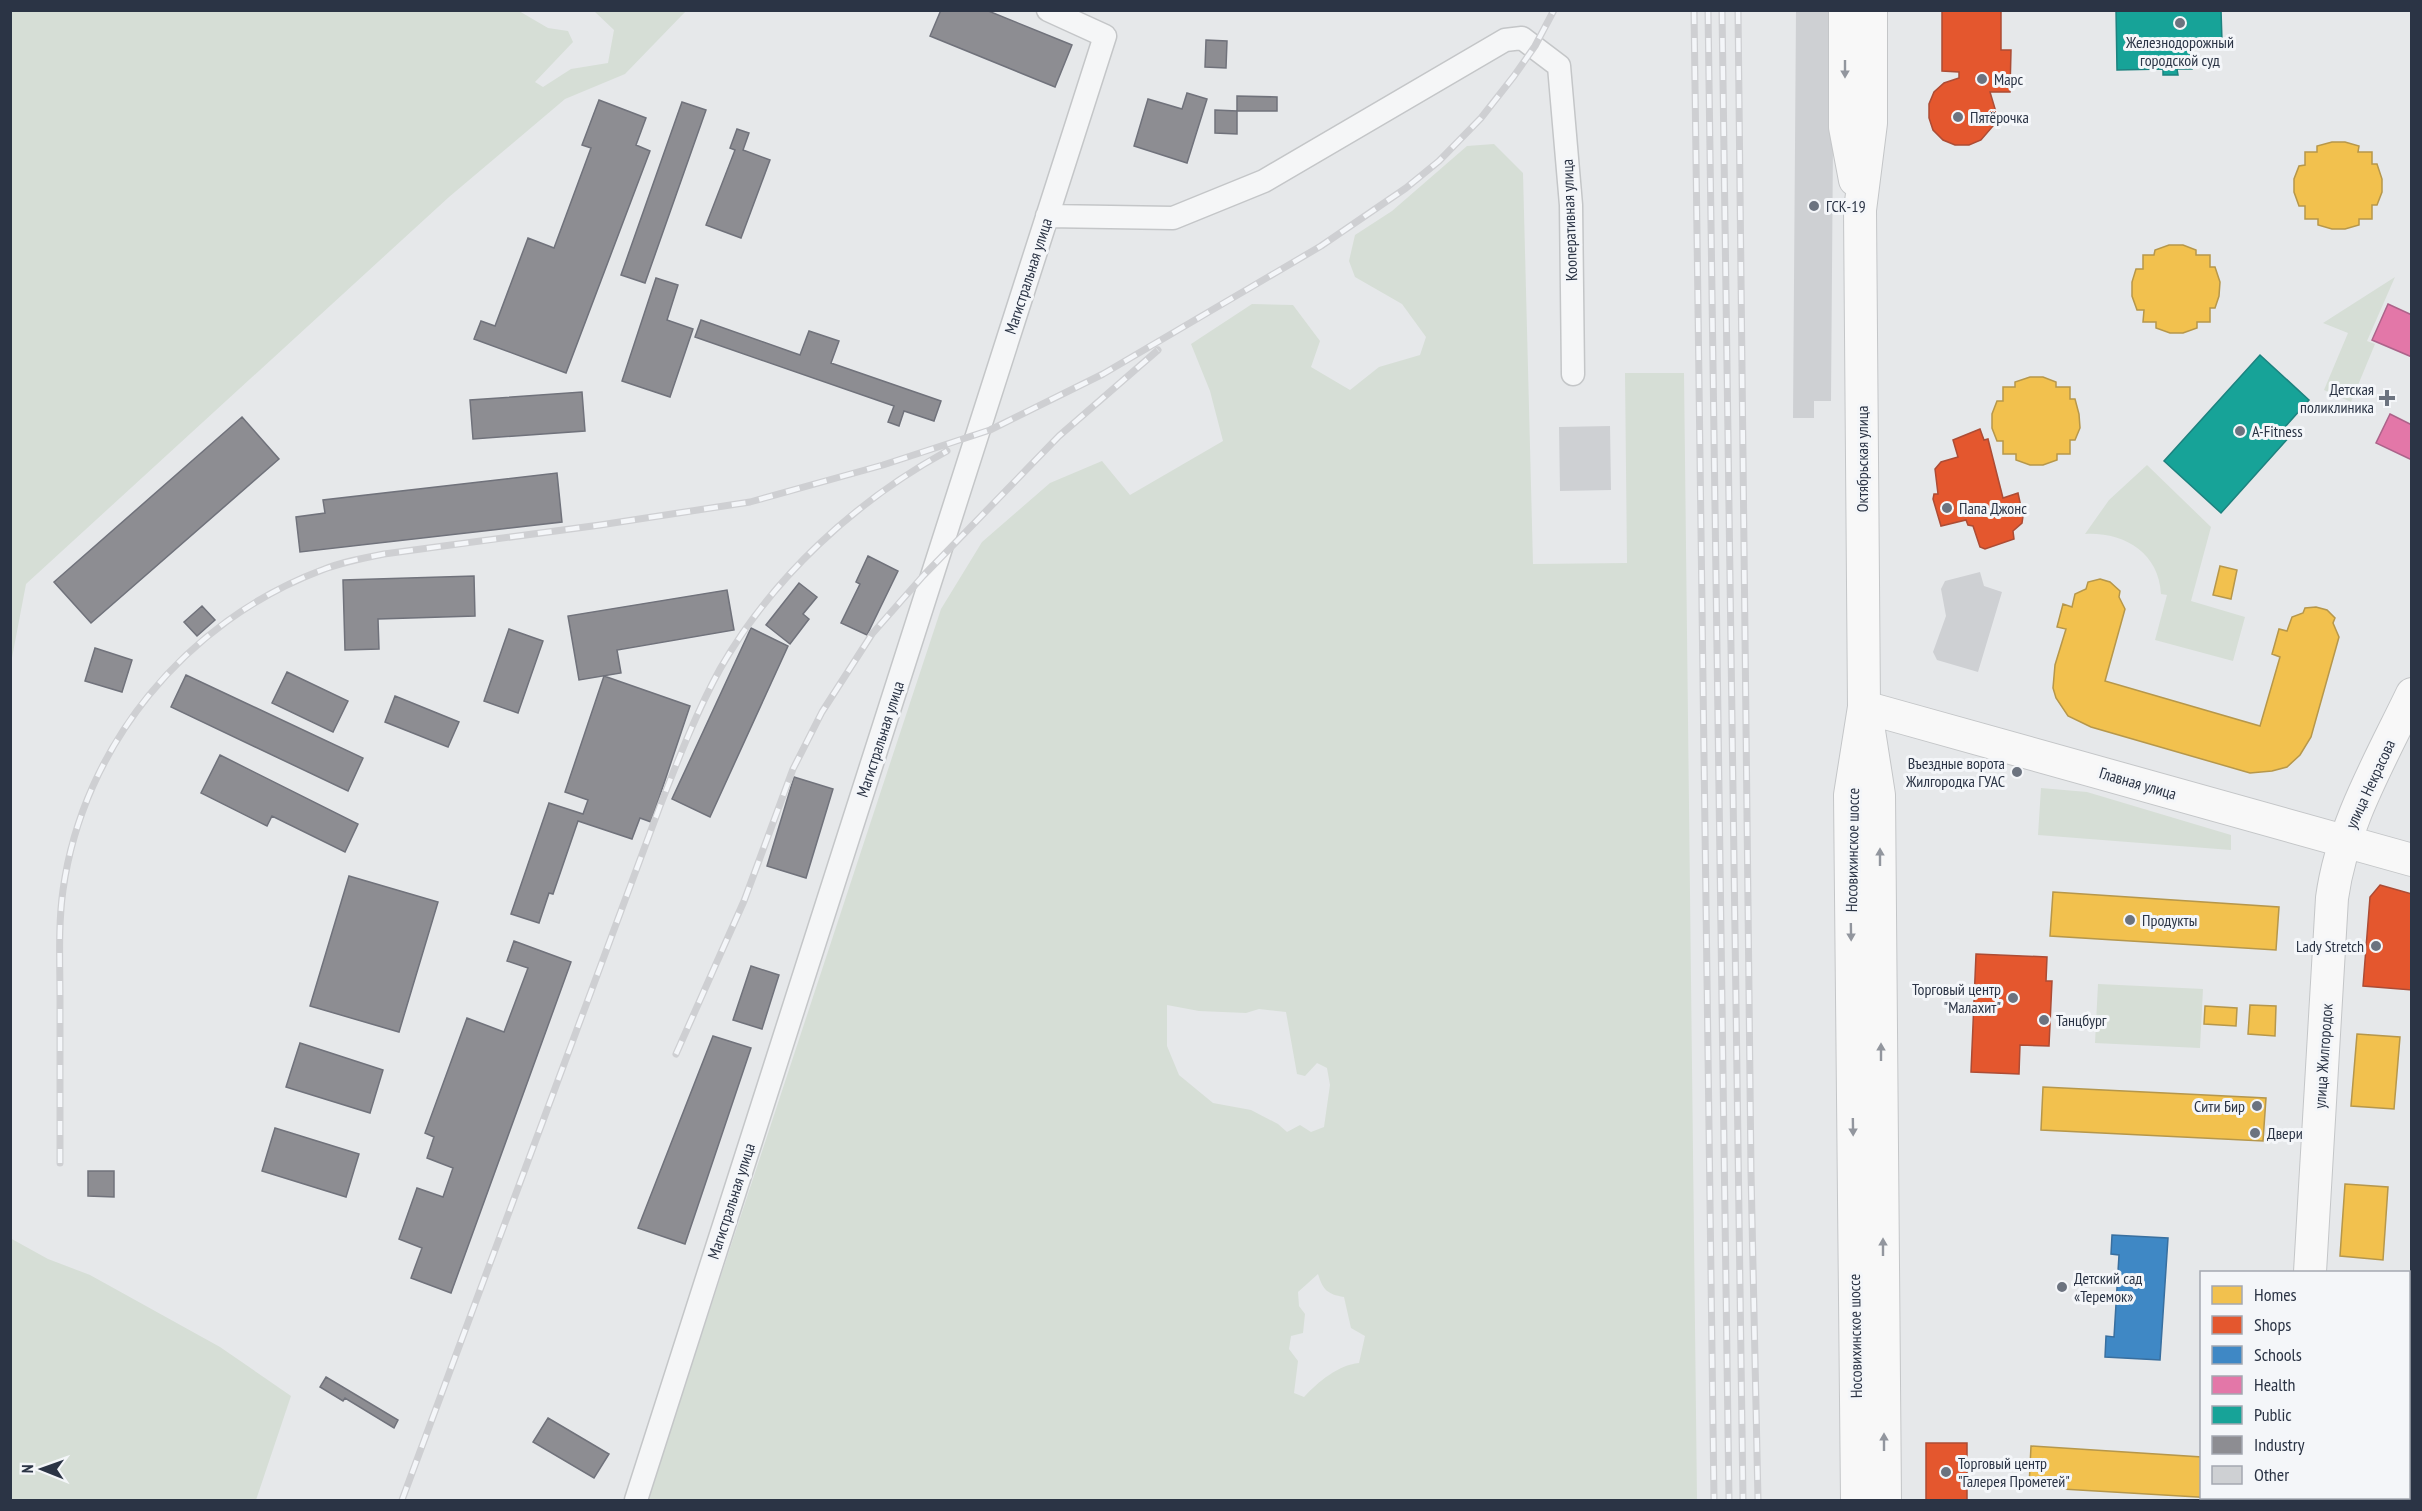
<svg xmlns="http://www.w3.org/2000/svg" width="2422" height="1511" font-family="'PT Sans Narrow',sans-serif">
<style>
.green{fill:#d6ded6;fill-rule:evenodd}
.homes{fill:#f2c14e;stroke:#b6974b;stroke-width:1.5}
.shops{fill:#e4572e;stroke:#ac4c35;stroke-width:1.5}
.schools{fill:#3f88c5;stroke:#396f9f;stroke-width:1.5}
.health{fill:#e377a8;stroke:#ac638a;stroke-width:1.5}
.public{fill:#17a398;stroke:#1d827f;stroke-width:1.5}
.industry{fill:#8d8d92;stroke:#70727b;stroke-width:1.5}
.building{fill:#ced0d3}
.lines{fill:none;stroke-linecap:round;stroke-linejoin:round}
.street-casing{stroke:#c4c6c8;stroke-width:25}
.secondary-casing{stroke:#c4c6c8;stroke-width:34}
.street{stroke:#f5f6f7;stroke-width:22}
.secondary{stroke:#f8f8f8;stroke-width:32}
.rail-casing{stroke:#cecfd2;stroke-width:7}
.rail{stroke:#f4f6f9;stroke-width:4.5;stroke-dasharray:14;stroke-linecap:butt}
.oneway{fill:#92969e}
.poi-dot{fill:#6c737f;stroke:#f4f6f9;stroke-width:2}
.labels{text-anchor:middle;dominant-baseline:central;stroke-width:6;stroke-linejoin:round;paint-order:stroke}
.poi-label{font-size:16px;fill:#2b3445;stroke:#f4f6f9;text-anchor:start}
.street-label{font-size:16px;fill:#2b3445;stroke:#f4f6f9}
</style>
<rect width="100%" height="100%" fill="#e6e8ea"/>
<path class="green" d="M10,11H519L548,28L568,31L573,42L535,82L543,87L571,69L608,63L614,30L594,11H686L625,74L565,99L449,197L26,584L11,663Z
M1494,144L1523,173L1533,564L1627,563L1625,373H1684L1697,1500H647L941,609L982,542L1050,483L1102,461L1130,495L1223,441L1210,391L1191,344L1252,304L1293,305L1320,341L1311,367L1350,390L1379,367L1420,355L1426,337L1402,304L1355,277L1349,261L1355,235L1392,211L1467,146ZM1167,1005L1199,1011L1246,1013L1259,1009L1286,1012L1297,1074L1305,1076L1317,1063L1327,1068L1330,1085L1324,1127L1311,1132L1300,1125L1287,1132L1278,1124L1251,1110L1213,1103L1179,1075L1167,1046ZM1318,1274C1323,1290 1327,1294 1344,1297L1351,1328L1365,1336L1359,1363C1338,1365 1318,1382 1304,1397L1294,1393L1298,1361L1289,1349L1291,1336L1303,1333L1305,1314L1299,1306L1298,1292Z
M2395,277L2367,341L2375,344L2351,402L2324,390L2348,333L2323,323Z
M2147,465L2211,527L2191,601L2245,617L2233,661L2155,640L2167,595L2161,594C2159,552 2123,532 2085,534L2109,500Z
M2041,788L2087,792L2231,835V850L2038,835Z
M2098,984L2203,989L2200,1048L2095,1043Z
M10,1238L48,1259L90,1275L220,1347L291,1396L256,1500H11Z"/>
<path class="homes" d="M2332,142H2345L2359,146L2358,152H2372V164H2377L2382,179V192L2377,205H2372V219H2359V225L2345,229H2332L2318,225V219H2305V206H2299L2294,192V179L2299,166L2305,165V152H2317V146Z
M2169,245H2183L2196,250V255H2210V267H2215L2220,282L2219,296L2215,308H2210V322H2197V328L2183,333H2170L2156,328V322H2143L2144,310H2137L2132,296V282L2136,269H2143V255H2154L2155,250Z
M2030,377H2043L2056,382V387H2070V399H2075L2079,414L2080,428L2075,440H2070V454H2057V460L2043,465H2030L2016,460V454H2003V441H1997L1992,428V414L1997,401H2003V387H2015V382Z
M2220,566L2237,570L2231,599L2213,595Z
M2100,579L2110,582L2120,591L2119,597L2125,609L2105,681L2260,726L2280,657L2272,654L2279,629L2287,631L2292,617L2303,613L2305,608L2316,607L2327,610L2335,618L2333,623L2339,637L2311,737L2300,755L2287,767L2272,771L2250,773L2091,727L2068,716L2056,698L2053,688L2055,665L2066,629L2057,627L2063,604L2072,607L2075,594L2086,589L2088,582Z
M2053,892L2279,907L2276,950L2050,936Z
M2250,1005L2276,1006L2275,1036L2248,1034Z
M2205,1006L2237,1008L2236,1026L2204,1024Z
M2357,1034L2400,1037L2394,1109L2351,1106Z
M2043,1087L2266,1098L2263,1141L2041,1130Z
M2345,1184L2388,1187L2383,1260L2340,1256Z
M2408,1391L2412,1392V1472L2408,1470Z
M2031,1446L2202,1457V1498H2248V1500L2029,1487Z"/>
<path class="shops" d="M1942,10H2001V50H2011L2010,92H1990L1996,112L1993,126L1981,140L1969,145H1955L1943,140L1933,130L1929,118V104L1934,92L1944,83L1959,78V72L1942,71Z
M1980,429L1984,440L1988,439L2003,498L2018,493L2023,516L2022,523L2013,531L2014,539L1985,549L1980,547L1973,526L1968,525L1966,520L1941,526L1933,499L1934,494H1938L1935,469L1941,462L1958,457L1953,440Z
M2380,885L2412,894V990L2363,986L2370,897Z
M1976,954L2047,957L2046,981H2052L2049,1046L2020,1045L2019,1074L1971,1072Z
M1926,1443H1967V1500H1926Z"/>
<path class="schools" d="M2112,1235L2168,1238L2160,1360L2105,1357L2106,1336L2114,1337L2119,1255L2111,1254Z"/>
<path class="health" d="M2388,304L2412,315V357L2372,340Z
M2390,414L2412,425V460L2376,443Z"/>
<path class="public" d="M2116,10H2221L2222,41L2191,42L2192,69H2177L2178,75H2163V69L2117,70Z
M2260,355L2309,400L2284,428L2292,434L2221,513L2164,461Z"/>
<path class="industry" d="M941,10H986L1072,45L1055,87L930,36Z
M1206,40L1227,41L1226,68L1205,67Z
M1187,93L1207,99L1187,163L1134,146L1148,99L1182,109Z
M1237,96L1277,97V111H1237Z
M599,100L646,118L636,145L650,151L566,373L474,339L481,321L495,326L528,238L554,248L591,148L582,145Z
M682,102L706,110L645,283L621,275Z
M1215,110L1237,111V134L1215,133Z
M737,129L749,133L743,150L770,160L741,238L706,225L735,150L730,148Z
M656,278L678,285L667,320L693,329L670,397L622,381Z
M701,320L800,355L809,331L839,341L831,363L941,401L934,421L904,411L899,426L888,422L894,406L695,337Z
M582,392L585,431L473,439L470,400Z
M242,417L279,459L91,623L54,582Z
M557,473L562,522L300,552L296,517L325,513L323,500Z
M868,556L898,571L867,635L841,623L860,584L856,582Z
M474,576L475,616L378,619L379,649L345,650L343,580Z
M799,583L817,597L803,614L809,619L790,644L766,625Z
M727,590L734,630L617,650L621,673L579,680L568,616Z
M202,606L215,620L197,636L184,622Z
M751,628L788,646L710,817L672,799Z
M509,629L543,641L518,713L484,701Z
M95,648L132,660L122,692L85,681Z
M287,672L348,701L333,732L272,703Z
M186,675L363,758L348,791L171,707Z
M604,676L690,706L651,822L640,818L632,839L578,821L553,894L549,893L539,923L511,914L549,803L583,814L588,800L565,792Z
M395,696L459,722L448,747L385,722Z
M220,755L358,824L345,852L272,816L267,826L201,793Z
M794,777L833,789L806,878L767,866Z
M349,876L438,902L399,1032L310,1006Z
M514,941L571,962L451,1293L411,1278L422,1248L399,1239L417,1188L443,1197L453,1168L427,1158L434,1137L425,1133L467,1018L504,1032L528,968L507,961Z
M751,966L779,975L762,1029L733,1020Z
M713,1036L751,1048L685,1244L638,1228Z
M300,1043L383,1070L370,1113L286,1087Z
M275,1128L359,1154L346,1197L262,1171Z
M88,1171H114V1197L88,1196Z
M326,1377L398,1420L394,1428L345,1398L343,1401L320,1387Z
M548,1418L609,1454L594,1478L533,1442Z"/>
<path class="building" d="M1796,10H1834L1831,401H1814V418H1793Z
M1610,426L1611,490L1560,491L1559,427Z
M1980,572L1984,586L2002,592L1978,672L1937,660L1933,652L1946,616L1941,589L1945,581Z"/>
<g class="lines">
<g class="street-casing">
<path id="street" d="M1047,216L1173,218L1264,181L1505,40L1522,38L1559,66L1571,205L1573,374
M636,1500L1105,36L1048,10"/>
</g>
<g class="secondary-casing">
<path id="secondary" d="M1845,10V127L1855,180
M1864,707L2412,860
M1869,731L1879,795L1885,1500
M2310,1272L2332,898C2342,825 2380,761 2412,694
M1857,1500L1850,795L1864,707L1860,210L1871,123V10
M2295,1500V1498"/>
</g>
<use href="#street" class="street"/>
<use href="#secondary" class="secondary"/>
<g class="rail-casing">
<path id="rail" d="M1694,10L1714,1500
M1708,10L1729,1500
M1722,10L1743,1500
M1738,10L1751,1172L1758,1500
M676,1054L744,901L793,769L822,712L872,634L923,576L1059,436L1158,350
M60,1163C60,1109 60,1054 60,1000C60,963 58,926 63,890C83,746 186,621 322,570C342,562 363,558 384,554L600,525L750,502L883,465L990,430L1103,374L1321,246L1406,188L1439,161L1481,118L1514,76L1535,46L1554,10
M402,1500L660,806C678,760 696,713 720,669C772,578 855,501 947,451"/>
</g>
<use href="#rail" class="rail"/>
</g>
<defs><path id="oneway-solid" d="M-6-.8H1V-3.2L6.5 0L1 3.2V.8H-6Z" transform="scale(1.5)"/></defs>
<g class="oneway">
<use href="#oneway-solid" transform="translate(1845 69) rotate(90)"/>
<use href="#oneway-solid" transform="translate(1880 857) rotate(-90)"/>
<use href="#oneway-solid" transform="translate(1851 932) rotate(89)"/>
<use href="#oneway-solid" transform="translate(1881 1052) rotate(-90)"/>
<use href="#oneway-solid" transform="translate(1853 1127) rotate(89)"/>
<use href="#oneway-solid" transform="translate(1883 1247) rotate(-90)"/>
<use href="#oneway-solid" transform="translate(1884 1442) rotate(-90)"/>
</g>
<g class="poi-dot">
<circle cx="2180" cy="23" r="6"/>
<circle cx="1982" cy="79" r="6"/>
<circle cx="1958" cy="117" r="6"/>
<circle cx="1814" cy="206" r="6"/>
<path d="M2384 389h6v6h6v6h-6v6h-6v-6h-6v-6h6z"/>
<circle cx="2240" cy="431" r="6"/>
<circle cx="1947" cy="508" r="6"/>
<circle cx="2017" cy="772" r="6"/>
<circle cx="2130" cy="920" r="6"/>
<circle cx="2376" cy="946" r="6"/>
<circle cx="2013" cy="998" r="6"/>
<circle cx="2044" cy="1020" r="6"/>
<circle cx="2257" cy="1106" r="6"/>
<circle cx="2255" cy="1133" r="6"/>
<circle cx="2062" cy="1287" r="6"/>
<circle cx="1946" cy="1472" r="6"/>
</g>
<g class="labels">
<g class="poi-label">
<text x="2180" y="42" text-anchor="middle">Железнодорожный<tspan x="2180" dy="18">городской суд</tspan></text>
<text x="1994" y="79">Марс</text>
<text x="1970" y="117">Пятёрочка</text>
<text x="1826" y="206">ГСК-19</text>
<text x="2374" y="389" text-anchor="end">Детская<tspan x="2374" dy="18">поликлиника</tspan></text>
<text x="2252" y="431">A-Fitness</text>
<text x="1959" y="508">Папа Джонс</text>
<text x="2005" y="763" text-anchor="end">Въездные ворота<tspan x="2005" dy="18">Жилгородка ГУАС</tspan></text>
<text x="2142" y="920">Продукты</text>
<text x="2364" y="946" text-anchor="end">Lady Stretch</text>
<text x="2001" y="989" text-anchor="end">Торговый центр<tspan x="2001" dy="18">"Малахит"</tspan></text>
<text x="2056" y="1020">Танцбург</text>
<text x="2245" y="1106" text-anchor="end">Сити Бир</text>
<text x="2267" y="1133">Двери</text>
<text x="2074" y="1278">Детский сад<tspan x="2074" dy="18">«Теремок»</tspan></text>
<text x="1958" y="1463">Торговый центр<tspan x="1958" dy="18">"Галерея Прометей"</tspan></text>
</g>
<g class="street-label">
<text transform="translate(1569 220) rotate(-92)">Кооперативная улица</text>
<text transform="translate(1028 276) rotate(-72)">Магистральная улица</text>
<text transform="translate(1862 459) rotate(-90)">Октябрьская улица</text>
<text transform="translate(880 739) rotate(-72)">Магистральная улица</text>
<text transform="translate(2138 783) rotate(16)">Главная улица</text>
<text transform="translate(2370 784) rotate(-65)">улица Некрасова</text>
<text transform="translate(1852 850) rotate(-89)">Носовихинское шоссе</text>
<text transform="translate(2323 1056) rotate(-86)">улица Жилгородок</text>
<text transform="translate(731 1201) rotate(-72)">Магистральная улица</text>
<text transform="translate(1855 1336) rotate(-91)">Носовихинское шоссе</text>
</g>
</g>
<rect width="2422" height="1511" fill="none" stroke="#2b3445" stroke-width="24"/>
<rect x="2200" y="1271" width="210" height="228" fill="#f4f6f9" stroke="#a4a8b1" stroke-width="1.5"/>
<rect x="2212" y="1286" width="30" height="18" fill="#f2c14e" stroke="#a4a8b1" stroke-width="1.5"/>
<text x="2254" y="1301" font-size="18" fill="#2b3445">Homes</text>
<rect x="2212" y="1316" width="30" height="18" fill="#e4572e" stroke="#a4a8b1" stroke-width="1.5"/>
<text x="2254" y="1331" font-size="18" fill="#2b3445">Shops</text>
<rect x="2212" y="1346" width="30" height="18" fill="#3f88c5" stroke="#a4a8b1" stroke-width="1.5"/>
<text x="2254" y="1361" font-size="18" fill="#2b3445">Schools</text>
<rect x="2212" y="1376" width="30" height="18" fill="#e377a8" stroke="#a4a8b1" stroke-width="1.5"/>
<text x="2254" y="1391" font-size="18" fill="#2b3445">Health</text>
<rect x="2212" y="1406" width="30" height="18" fill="#17a398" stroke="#a4a8b1" stroke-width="1.5"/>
<text x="2254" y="1421" font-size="18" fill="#2b3445">Public</text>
<rect x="2212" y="1436" width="30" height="18" fill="#8d8d92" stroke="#a4a8b1" stroke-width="1.5"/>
<text x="2254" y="1451" font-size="18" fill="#2b3445">Industry</text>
<rect x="2212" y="1466" width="30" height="18" fill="#ced0d3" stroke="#a4a8b1" stroke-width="1.5"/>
<text x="2254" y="1481" font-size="18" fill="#2b3445">Other</text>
<g transform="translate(42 1469) rotate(271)" stroke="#f4f6f9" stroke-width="4.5" paint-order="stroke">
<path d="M0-4.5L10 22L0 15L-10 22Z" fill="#2b3445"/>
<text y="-9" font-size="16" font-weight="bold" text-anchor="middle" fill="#2b3445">N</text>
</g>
</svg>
